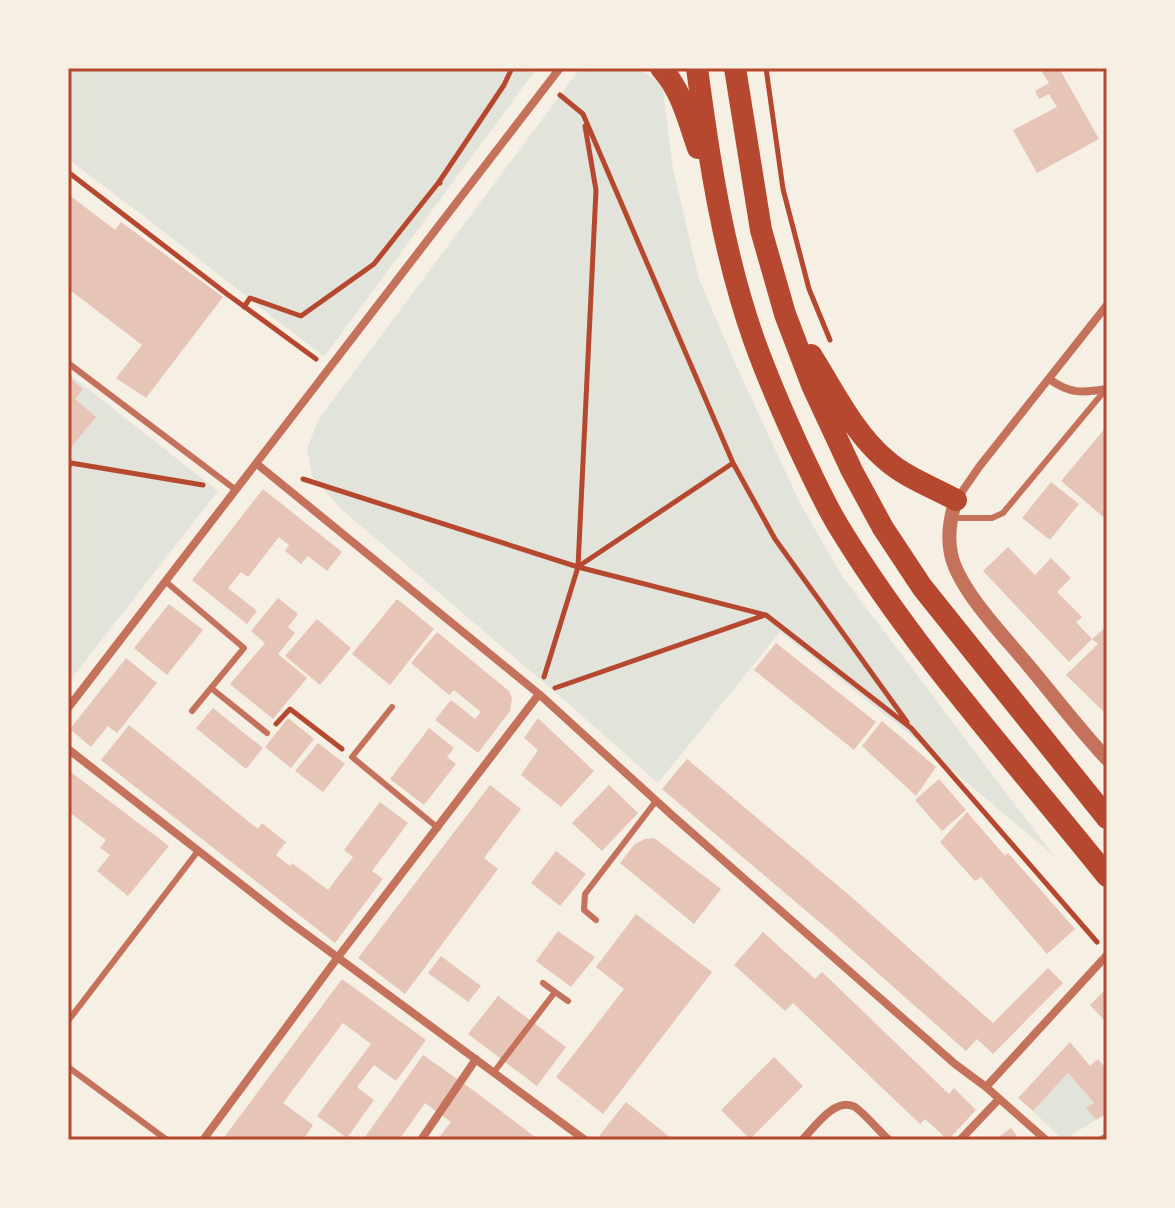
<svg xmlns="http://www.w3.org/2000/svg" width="1175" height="1208" font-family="'Exo 2',sans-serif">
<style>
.green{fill:#e2e4dc}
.building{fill:#e6c5b7}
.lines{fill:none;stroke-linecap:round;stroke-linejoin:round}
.path{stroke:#b5482f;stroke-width:5}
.service{stroke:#c5725c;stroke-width:6}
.minor{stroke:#c5725c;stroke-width:8}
.tertiary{stroke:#c5725c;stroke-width:14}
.trunk{stroke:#b5482f;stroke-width:22}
.neatline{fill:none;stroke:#b5482f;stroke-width:3}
</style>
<rect width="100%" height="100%" fill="#f6efe4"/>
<path class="green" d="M68,68H537L324,357L145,217L68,159Z
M586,68H636L662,83L673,169L699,279L735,363L800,503L842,576L1054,856L903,729L780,632L658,783L563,699L340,508L312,476L307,449L318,420L579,70Z
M68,373L218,491L68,683Z
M1068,1073L1094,1103L1087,1108L1096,1120L1063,1140L1033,1111Z"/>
<path class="building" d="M1049,68H1059L1099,139L1037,173L1013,130L1057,107L1049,94L1039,99L1035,91L1049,83L1042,72Z
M68,194L115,230L121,222L223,297L146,398L116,378L142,345L70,290L68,292Z
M68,376L83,389L75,399L96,417L68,451Z
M1107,426V520L1061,481Z
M1051,482L1079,504L1050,540L1022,518Z
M263,489L342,552L327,571L308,556L301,564L285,551L289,545L279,537L248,577L241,572L228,588L257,611L247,624L192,580Z
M1008,547L1035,575L1051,558L1071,578L1057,592L1082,617L1076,622L1092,639L1069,662L983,571Z
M278,598L298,614L288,627L295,633L278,654L307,678L273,719L230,684L265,643L251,631Z
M397,599L434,629L390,685L352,654Z
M169,604L203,630L167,675L134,648Z
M317,619L351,648L320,685L285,656Z
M1107,626V646L1104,649L1107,651V715L1066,675L1098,644L1092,639Z
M437,632L509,691L512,698L510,711L478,753L435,720L451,700L475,719L481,712L454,690L449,695L411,663Z
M776,643L876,722L854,750L754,670Z
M126,658L157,683L117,733L108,726L91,747L70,729Z
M213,708L263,748L246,769L196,728Z
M288,718L314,739L291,768L265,747Z
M538,718L594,771L561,807L521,775L538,750L524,738Z
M882,721L936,767L916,796L862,746Z
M129,725L258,829L262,823L286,842L276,855L290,866L292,863L328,890L353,857L344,850L380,802L408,823L372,871L383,879L335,943L101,760Z
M429,728L454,748L447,757L456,764L424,805L390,779Z
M318,743L345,764L323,792L295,771Z
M687,759L856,901L993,1023L1048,968L1063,983L993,1054L977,1039L966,1051L830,931L662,789Z
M68,770L169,846L128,896L97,871L110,855L100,848L106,840L68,811Z
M939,779L966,810L942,831L915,800Z
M490,785L521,809L484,858L498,869L405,994L358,958Z
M609,785L638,813L602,851L572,823Z
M967,812L1005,856L1008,853L1075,929L1047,954L981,877L975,881L940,842Z
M654,838L721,889L694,924L620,863L635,844L645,839Z
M556,851L586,874L560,906L531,883Z
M636,914L712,972L603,1114L556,1077L624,989L596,967Z
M558,931L595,957L571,987L536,961Z
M763,932L815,979L822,972L949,1094L954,1088L976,1110L948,1140L925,1119L920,1124L793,1003L785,1011L734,965Z
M441,956L481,986L468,1002L428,973Z
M342,979L426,1040L396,1081L374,1065L357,1087L374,1100L347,1138L317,1116L371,1044L343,1023L283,1103L313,1125L303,1140H222Z
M1107,988V1019L1105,1021L1090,1005Z
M498,996L566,1047L537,1086L468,1034Z
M1070,1042L1090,1066L1098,1059L1107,1070V1113L1096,1120L1086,1108L1094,1103L1068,1073L1033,1111L1018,1098Z
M423,1055L473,1090L539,1140H437L451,1122L425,1103L399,1140H363Z
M774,1057L803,1086L750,1139L721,1110Z
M626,1102L661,1130L673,1140H604L599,1136Z
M1011,1128L1020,1140H994L1000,1136Z"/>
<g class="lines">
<path class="path" d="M766,68L783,189L809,289L830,340
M560,95L583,114L733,463L775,539L907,722
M68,172L227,294L316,359
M440,183L439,182L504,85L512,68
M244,307L250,298L301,316L374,264L439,182
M68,467L71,463L203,485
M303,479L578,567L766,615L911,728L1097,942
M579,566L733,463
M544,677L578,567L596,190L585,126
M555,688L765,615
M276,724L290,709L342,749"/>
<path class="service" d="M68,363L236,490
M951,518H992L1003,513L1106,389
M165,581L244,648L192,711
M211,688L267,733
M392,707L352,757L438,828
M596,920L584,910L585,894L656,801
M555,992L568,1001
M68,1021L198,851
M68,1067L167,1140
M494,1072L555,992L543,983"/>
<path class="minor" d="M1049,379C1070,394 1082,393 1107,389
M257,464L539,694L674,817L955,1064L986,1087L1046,1140
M957,499L979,467L1107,305
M68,708L560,68
M68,749L287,920L585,1140
M986,1087L1107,955
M203,1140L338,957L539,694
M421,1140L476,1059
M802,1140C814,1128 835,1096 855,1107C864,1113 880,1132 889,1140
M960,1140L999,1099
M1102,1140L1107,1137"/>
<path class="tertiary" d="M956,500C950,518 947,535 951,554C958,589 1005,637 1028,665C1054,696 1079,729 1107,759"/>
<path class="trunk" d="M661,68C682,91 688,120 698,148
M697,68C709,159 723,252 754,340C767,376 782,411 798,446C811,473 823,501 839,527C915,652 1016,762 1107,876
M735,68L761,230L785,314L812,385L852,471L883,528L922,587L1107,818
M811,355C834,391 853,432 886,460C905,477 934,488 956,500"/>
</g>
<rect width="1175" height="1208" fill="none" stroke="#f6efe4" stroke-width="140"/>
<rect x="70" y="70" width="1035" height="1068" class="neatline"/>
</svg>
